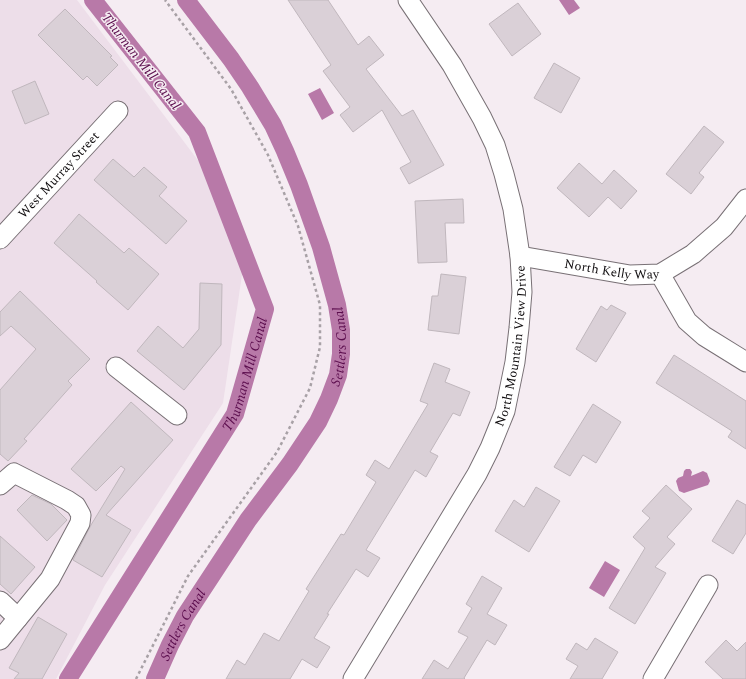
<svg xmlns="http://www.w3.org/2000/svg" width="746" height="679" font-family="Spectral,serif">
<style>
.built{fill:#eddee9}
.water{fill:#b879a8}
.lines{fill:none;stroke-linecap:round;stroke-linejoin:round}
.canal{stroke:#b879a8;stroke-width:18}
.building{fill:#dad0d7;stroke:#c0b7bd}
.minor-casing{stroke:#787075;stroke-width:21}
.path{stroke:#a8a1a6;stroke-width:2.5;stroke-dasharray:3 3;stroke-linecap:butt}
.minor{stroke:#fff;stroke-width:19}
.labels{text-anchor:middle;dominant-baseline:central;stroke-width:3;stroke-linejoin:round;paint-order:stroke}
.street-label{font-size:13px;fill:#100d0f;stroke:#f5ecf2}
.water-label{font-size:14px;font-style:italic;fill:#5b0d4d;stroke:#f5ecf2}
</style>
<rect width="100%" height="100%" fill="#f5ecf2"/>
<path class="built" d="M0,0H77L206,171L243,268L223,403L105,585L56,679H0Z"/>
<path class="water" d="M559,0H574L580,8L569,15Z
M320,88L334,113L322,120L308,94Z
M686,469H690L692,472L691,476L703,471L707,473L710,481L708,485L684,493L679,491L676,481L678,478L683,476L684,471Z
M605,561L620,570L604,597L589,588Z"/>
<g class="lines">
<g class="canal">
<path id="s1" d="M68,679L235,414L265,309L197,132L93,0"/>
<path id="s2" d="M155,679L170,645L185,616L248,520L290,464L318,422L329,399L338,375L341,354V330L337,305L321,247L299,185L285,151L273,125L250,87L231,59L186,0"/>
</g>
</g>
<path class="building" d="M288,0H328L358,45L369,36L384,55L366,69L402,116L413,110L444,165L409,184L400,168L411,162L382,110L353,132L340,115L350,107L323,71L331,65Z
M518,3L541,34L512,56L489,24Z
M65,9L112,56L110,57L118,65L97,86L87,76L83,80L38,35Z
M554,63L580,78L561,113L534,98Z
M35,81L49,114L25,124L12,91Z
M704,126L724,142L699,173L704,177L691,194L666,174Z
M113,159L134,177L144,167L167,187L159,196L187,221L166,244L94,180Z
M579,163L602,184L614,170L637,191L621,209L608,197L589,217L557,188Z
M463,199L464,223H445L447,262L418,263L415,201Z
M79,214L124,253L129,248L159,274L128,310L96,282L97,281L54,243Z
M441,274L466,277L459,334L428,330L432,296H438Z
M200,283L222,284L221,345L184,390L137,351L158,326L183,348L199,329Z
M20,291L90,359L68,381L72,385L24,439L27,441L8,461L0,454V390L36,349L11,326L0,336V312Z
M611,305L626,313L596,362L576,349L601,306L607,310Z
M674,355L746,401V449L728,437L732,431L656,383Z
M434,363L450,369L445,382L470,392L460,416L453,413L430,452L438,456L426,477L415,470L366,550L380,558L368,577L356,569L327,614H329L314,638L330,647L317,668L302,659L290,679H226L237,660L245,665L264,633L279,641L309,591L306,589L341,534L344,535L376,482L366,475L375,460L389,469L428,404L420,401Z
M131,402L173,440L106,515L131,530L102,577L73,560L91,525L125,469L121,466L96,491L71,469Z
M593,404L621,422L596,463L583,455L570,476L554,467Z
M666,485L692,509L667,537L675,544L655,567L666,573L635,624L609,608L645,548L633,537L650,518L642,511Z
M536,487L560,501L529,552L495,531L514,500L524,507Z
M32,495L51,504L67,520L47,541L17,510Z
M737,500L746,505V533L733,554L712,541Z
M0,536L35,567L11,594L0,584Z
M482,576L502,588L487,614L507,625L495,645L487,640L464,678L465,679H422L434,660L448,669L468,637L458,632L472,608L466,604Z
M38,617L67,634L42,679H14L19,673L9,668Z
M595,638L618,652L602,679H570L578,666L566,659L576,643L587,650Z
M726,640L737,651L746,642V679H723L705,662Z"/>
<g class="lines">
<g class="minor-casing">
<g id="minor">
<path id="s3" d="M0,239L118,111"/>
<path id="s4" d="M520,256L630,275L660,274L693,254L724,227L746,199"/>
<path d="M660,274L687,321L704,336L746,362"/>
<path d="M116,367L177,415"/>
<path d="M0,485L14,473L67,500L76,506L81,515L80,523L50,579L0,640"/>
<path d="M0,601L18,618"/>
<path id="s5" d="M353,679L477,474L490,448L505,411L515,362L519,328L522,292L520,256L513,209L504,174L495,145L482,118L452,65L408,0"/>
<path d="M653,679L708,585"/>
</g>
</g>
<path class="path" d="M136,679L139,673L188,576L277,452L310,388L320,347V305L298,226L268,155L231,89L165,0"/>
<use href="#minor" class="minor"/>
</g>
<g class="labels">
<g class="street-label">
<text stroke="none"><textPath href="#s3" startOffset="87">West Murray Street</textPath></text>
<text stroke="none"><textPath href="#s4" startOffset="93">North Kelly Way</textPath></text>
<text stroke="none"><textPath href="#s5" startOffset="374">North Mountain View Drive</textPath></text>
</g>
<g class="water-label">
<text transform="translate(141 61) rotate(52)">Thurman Mill Canal</text>
<text stroke="none"><textPath href="#s2" startOffset="385">Settlers Canal</textPath></text>
<text stroke="none"><textPath href="#s1" startOffset="354">Thurman Mill Canal</textPath></text>
<text stroke="none"><textPath href="#s2" startOffset="61">Settlers Canal</textPath></text>
</g>
</g>
</svg>
